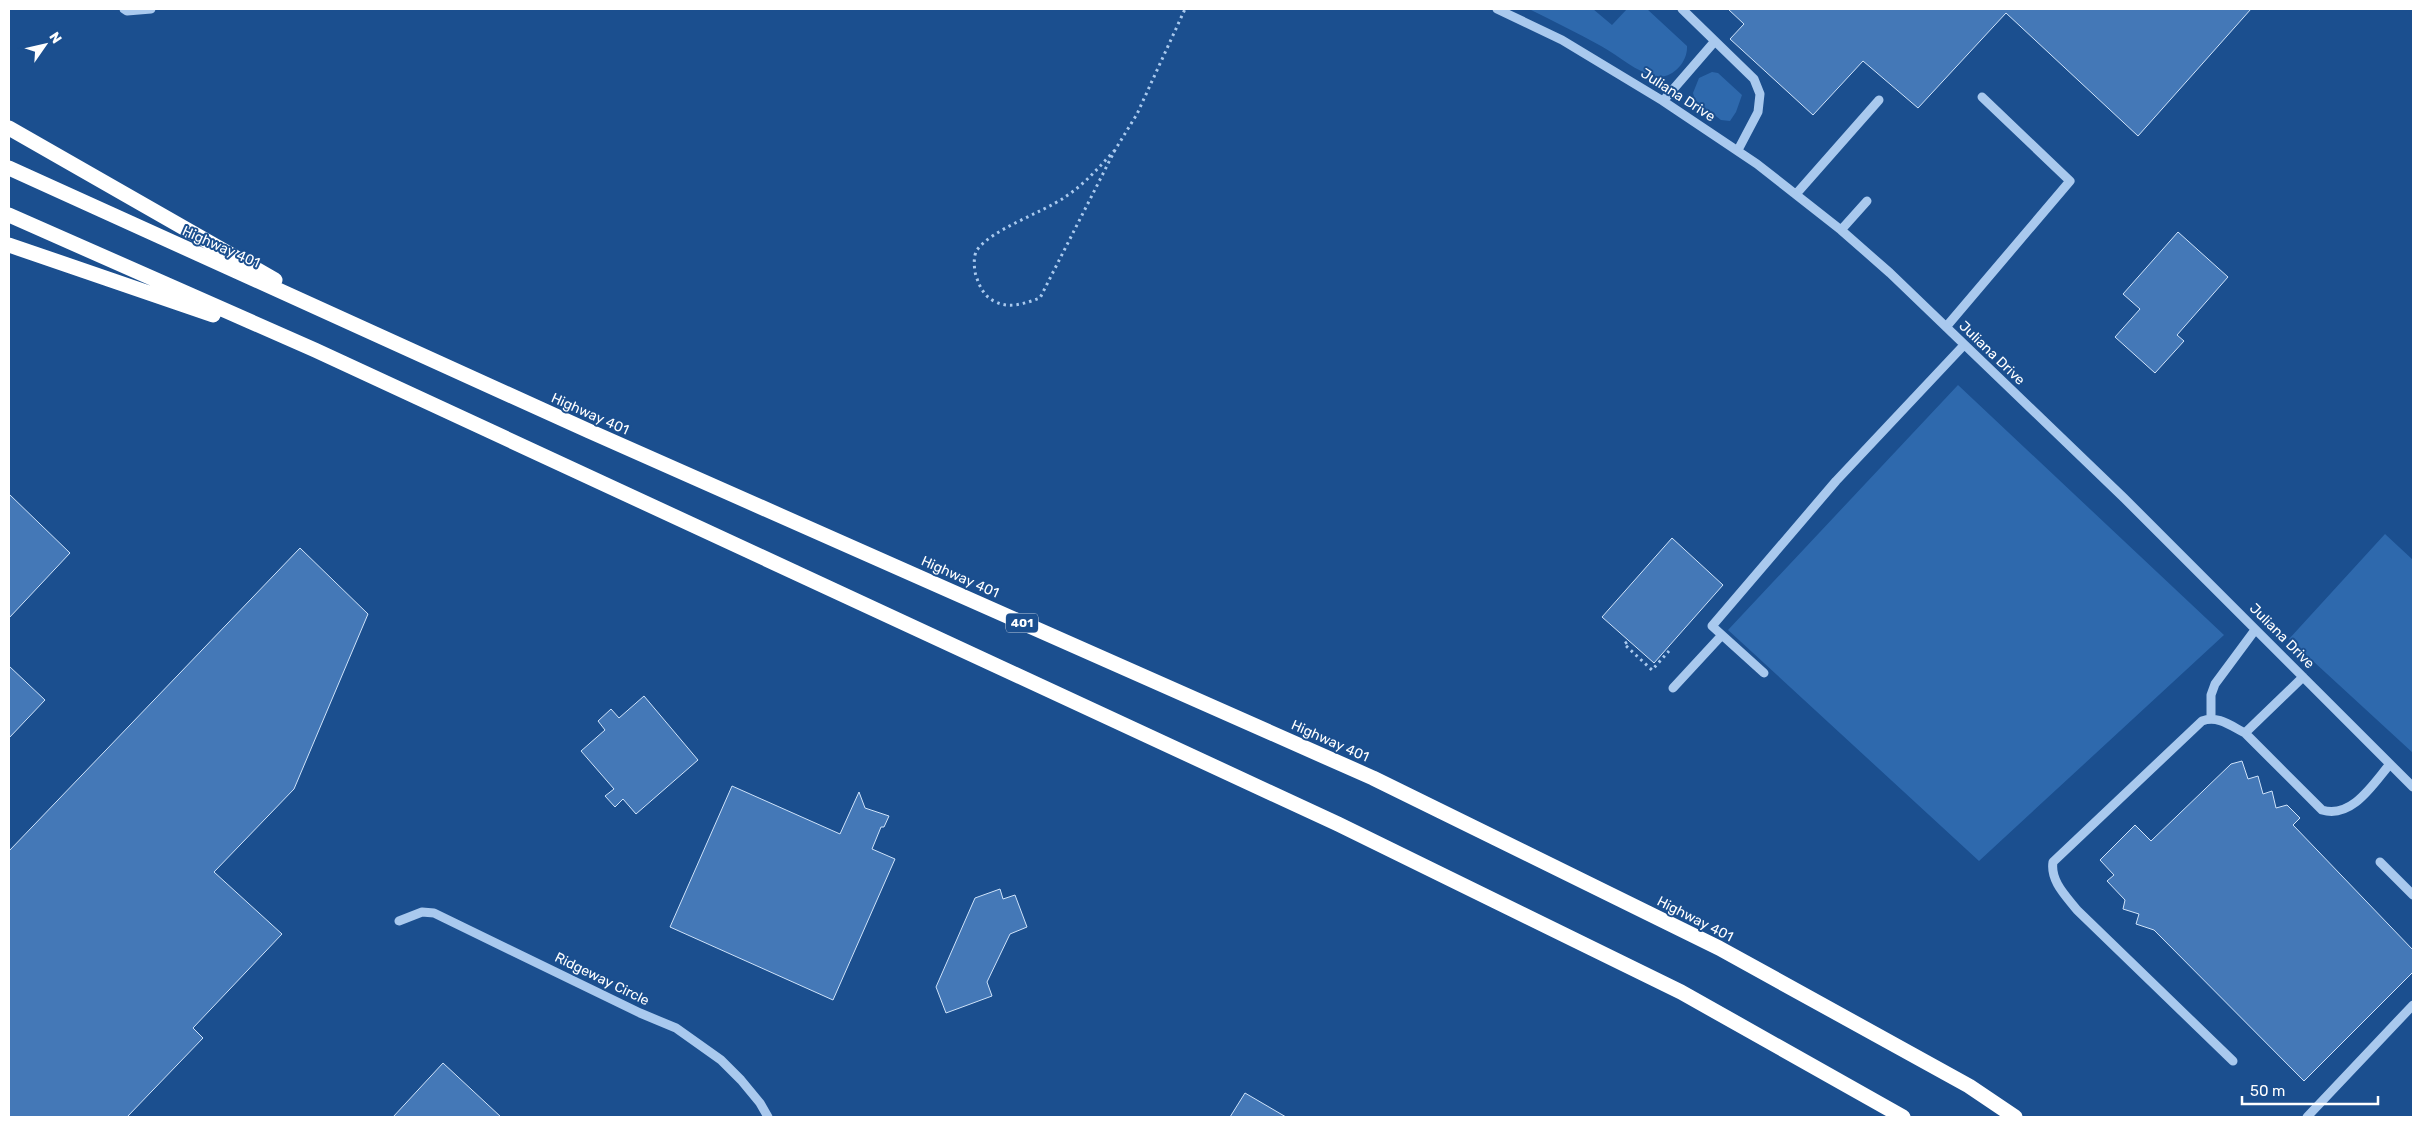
<svg xmlns="http://www.w3.org/2000/svg" width="2422" height="1126" font-family="Rubik,sans-serif">
<style>
.green{fill:#2e69ad}
.building{fill:#4478b7;stroke:#cfe3fa}
.lines{fill:none;stroke-linecap:round;stroke-linejoin:round}
.path{stroke:#a9c9ee;stroke-width:3;stroke-dasharray:2.5 4;stroke-linecap:butt}
.minor{stroke:#a9c9ee;stroke-width:9}
.highway{stroke:#fff;stroke-width:15}
.labels{text-anchor:middle;dominant-baseline:central;stroke-width:4;stroke-linejoin:round;paint-order:stroke}
.shield{fill:#1b4f8f;stroke:#bbcadd;stroke-width:1}
.shield-label{font-size:12px;font-weight:bold;fill:#fff}
.street-label{font-size:14px;fill:#fff;stroke:#1b4f8f}
</style>
<rect width="100%" height="100%" fill="#1b4f8f"/>
<path class="green" d="M1529,9H1593L1612,25L1627,9H1647L1687,46C1688,62 1672,80 1655,76C1636,72 1619,56 1601,46C1578,33 1553,21 1529,9Z
M1712,72L1718,73L1742,95L1736,112L1730,121L1721,120L1695,100L1693,93L1699,78Z
M1958,385L2224,635L1979,861L1728,630Z
M2385,534L2413,560V753L2289,639Z"/>
<path class="building" d="M1728,9H2251L2138,136L2006,13L1918,108L1863,61L1813,115L1730,39L1744,24Z
M2178,232L2228,277L2177,335L2184,341L2155,373L2115,337L2140,309L2123,294Z
M9,494L70,553L9,618Z
M1672,538L1723,585L1654,663L1602,617Z
M300,548L368,614L294,789L214,872L282,934L193,1028L203,1038L127,1117H9V851Z
M9,666L45,700L9,738Z
M644,696L698,760L636,814L623,799L615,807L605,796L614,789L581,751L605,730L598,721L611,709L619,718Z
M2242,761L2248,779L2258,776L2263,794L2272,791L2276,808L2287,805L2300,818L2293,825L2413,950V972L2304,1081L2154,930L2136,924L2139,914L2123,909L2125,900L2107,881L2114,875L2100,860L2135,825L2151,841L2231,764Z
M732,786L840,834L859,792L865,808L889,816L884,827H881L872,849L895,859L833,1000L670,927Z
M1000,889L1003,899L1015,895L1027,927L1010,934L987,982L992,996L946,1013L936,987L975,898Z
M443,1063L501,1117H393Z
M1245,1093L1286,1117H1230Z"/>
<g class="lines">
<path class="path" d="M1115,150C1099,167 1085,184 1065,197C1042,213 992,229 977,250C973,256 974,269 976,276C980,287 984,297 996,302C1010,309 1026,303 1040,298L1115,150L1137,114L1185,9
M1627,642L1624,644L1652,670L1669,651"/>
<path class="minor" d="M124,9L127,11L151,9
M1497,9L1562,40L1663,101L1757,164L1841,230L1890,273L2124,498L2413,787
M1682,9L1754,79L1760,94L1758,112L1738,150
M1663,101L1715,41
M1797,193L1879,100
M1841,230L1867,201
M1946,327L2070,181L1982,97
M1764,673L1712,626L1836,481L1964,345
M1673,688L1722,635
M2211,718V695L2215,684L2255,630
M2245,733L2322,810C2352,819 2373,784 2390,764
M2380,862L2413,895
M399,921L422,912L434,913L640,1013L676,1028L721,1060L741,1080L760,1103L768,1117
M2233,1061L2077,910C2066,896 2050,881 2053,862L2202,721C2218,715 2231,726 2245,733L2303,677
M2307,1117L2413,1005"/>
<path class="highway" d="M9,128L275,280
M9,168L589,431L1373,778L1719,948L1969,1086L2015,1117
M9,215L315,350L1338,824L1681,992L1903,1117
M9,245L213,315"/>
</g>
<g class="labels">
<rect class="shield" x="1006" y="613.5" width="32" height="19" rx="4"/>
<g class="shield-label">
<text x="1022" y="623">401</text>
</g>
<g class="street-label">
<text transform="translate(1678 95) rotate(33)">Juliana Drive</text>
<text transform="translate(221 247) rotate(24)">Highway 401</text>
<text transform="translate(1992 353) rotate(44)">Juliana Drive</text>
<text transform="translate(590 414) rotate(24)">Highway 401</text>
<text transform="translate(960 577) rotate(24)">Highway 401</text>
<text transform="translate(2282 636) rotate(45)">Juliana Drive</text>
<text transform="translate(1330 741) rotate(24)">Highway 401</text>
<text transform="translate(1695 919) rotate(27)">Highway 401</text>
<text transform="translate(602 979) rotate(26)">Ridgeway Circle</text>
</g>
</g>
<rect width="2422" height="1126" fill="none" stroke="#ffffff" stroke-width="20"/>
<g transform="translate(45 45) rotate(56)" stroke="#1b4f8f" stroke-width="4" paint-order="stroke">
<path d="M0-4L9 19L0 12L-9 19Z" fill="#ffffff"/>
<text y="-8" font-size="14" font-weight="bold" text-anchor="middle" fill="#ffffff">N</text>
</g>
<path d="M2242 1096v8h136v-8" fill="none" stroke="#ffffff" stroke-width="2.5"/>
<text x="2250" y="1096" font-size="15" fill="#ffffff" stroke="#1b4f8f" stroke-width="4" paint-order="stroke">50 m</text>
</svg>
